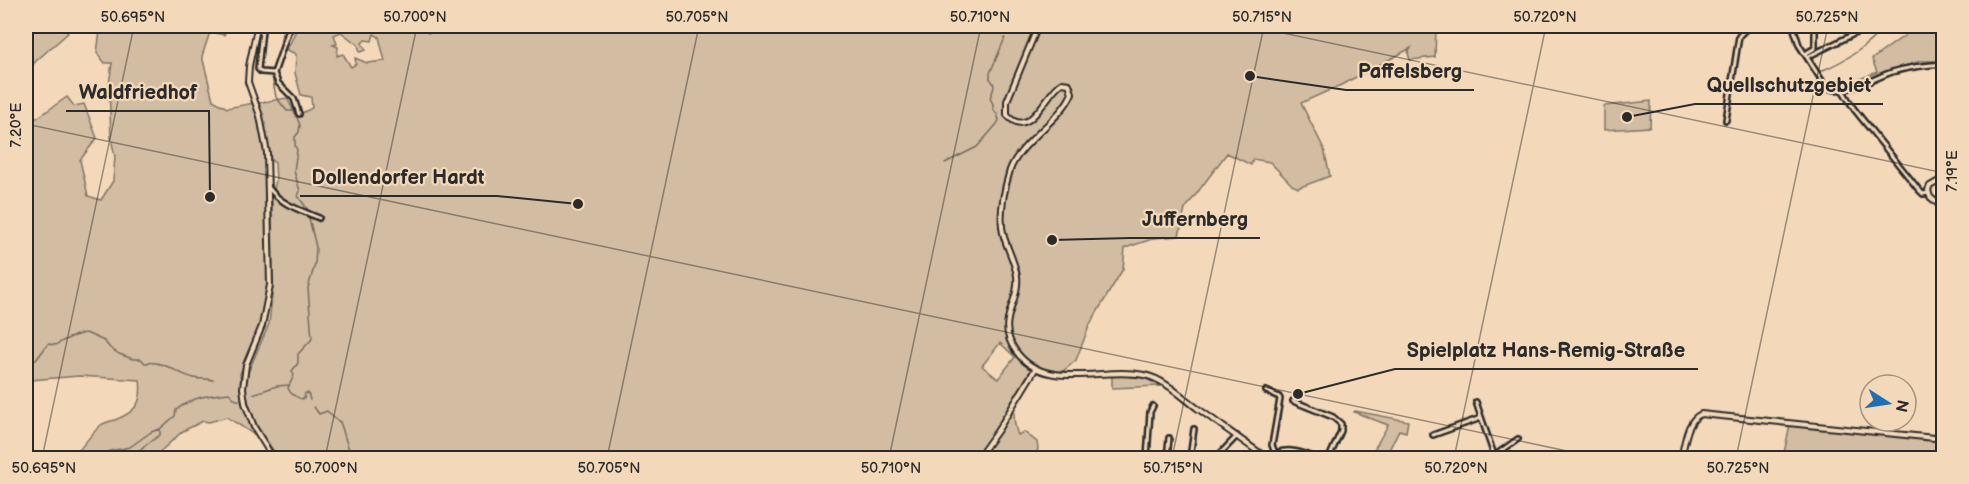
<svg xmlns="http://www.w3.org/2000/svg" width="1969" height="484" font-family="'Balsamiq Sans',sans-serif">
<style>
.green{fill:#d2bda2;stroke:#7e7466;stroke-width:1.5;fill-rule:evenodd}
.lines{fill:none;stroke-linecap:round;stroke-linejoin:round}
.stream{stroke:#746a5f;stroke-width:1.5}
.street-casing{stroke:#2b2b2b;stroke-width:8}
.secondary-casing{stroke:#2b2b2b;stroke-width:8}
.street{stroke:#f3d9ba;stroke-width:3}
.secondary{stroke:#f3d9ba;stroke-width:4}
.ticks{fill:none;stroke:#2b2b2b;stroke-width:1.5;stroke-opacity:0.45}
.leader{fill:none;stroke:#2b2b2b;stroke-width:2}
.callout-dot{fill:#2b2b2b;stroke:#f3d9ba;stroke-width:2}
.callout-label{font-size:20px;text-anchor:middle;font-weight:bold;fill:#2b2b2b;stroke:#f3d9ba;stroke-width:4.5;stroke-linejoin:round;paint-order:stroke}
.neatline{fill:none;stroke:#2b2b2b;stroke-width:2}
.ticks-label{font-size:15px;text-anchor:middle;fill:#2b2b2b}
</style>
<rect width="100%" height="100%" fill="#f3d9ba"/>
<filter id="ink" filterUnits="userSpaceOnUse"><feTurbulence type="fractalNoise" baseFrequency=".0167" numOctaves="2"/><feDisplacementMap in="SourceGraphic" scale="12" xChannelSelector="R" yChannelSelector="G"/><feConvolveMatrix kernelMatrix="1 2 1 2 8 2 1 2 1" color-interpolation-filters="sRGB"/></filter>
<g filter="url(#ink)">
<path class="green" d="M26,26H61L68,33L37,60L26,72Z
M116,26H228L224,35L210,32L202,56L213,100L227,108L254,103L259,116L267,164L268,252L267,291L259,326L240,374L242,401L253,434L227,417L209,422L203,421L183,431L153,458H74C75,454 97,428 101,425C104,423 111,421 115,420C135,412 143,404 140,380L79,376L30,380L26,403V115L37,118L67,97L74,106L84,104L97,138L80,160L88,196L101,200L113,181L115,157L111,138L109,85L112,63H105L97,53L100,31L109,33Z
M298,26H424L428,33L444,26H1436L1435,57L1410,60L1408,53L1411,48L1341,85L1301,103L1324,149L1330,176L1298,188L1292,185L1270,162L1253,159L1251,165L1227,153L1185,209L1179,236L1155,238L1125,248L1123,269L1090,324L1076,360L1061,373L1050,372L1035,365C1019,384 1008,411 1018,435L1024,432L1037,442L1038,449L1035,455V458H276L273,450L257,426L251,412L246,393V377L269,324L273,287L272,196L276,181L275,163L271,160L257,103L287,98L296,116L312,108L311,97L301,95L295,73L296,54L287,50ZM341,32L358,45L360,52L366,50L362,43L365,40L372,41L374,34L379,37L385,61L367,63L355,58L356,64L351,67L343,54L337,56L338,47L333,45L337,44L334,35ZM1000,343L1015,357L998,379L982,366Z
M1918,26H1943V61H1920L1844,87L1842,86L1877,72L1872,59Z
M1651,101L1650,127L1604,130V106Z
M1112,375L1144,378L1161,386L1112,388Z
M1355,411L1408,421L1406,432L1399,430L1385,458H1369L1388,425L1354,412Z
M1790,424L1943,440V458H1783Z"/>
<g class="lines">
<path class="stream" d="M1005,26L1006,31
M272,71L279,53L282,32L291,26
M1821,71C1851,58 1863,49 1886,26
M272,76L276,97L287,111H294L300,125L299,132L295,137V146L297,150L294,171L300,191L298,196L308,210
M996,113L993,109V104L990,98C993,90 997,85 990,79V73L1005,38
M945,163L977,147L997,124L999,120L997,114
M309,218L316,247L315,264L308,288L312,339L298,354V363L292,371L294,375L288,388C290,394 298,399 304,399L305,393H308L310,400
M26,361L36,360L48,344L56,345C63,340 77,334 86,333L104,341L110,348L119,354L133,359H141L145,363C165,360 176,374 194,378C201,380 206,378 213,380
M253,394L277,386L289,385
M314,407L319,414L327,411L335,419L340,422C345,434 346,449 355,458
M84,456H99L110,451L130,447L151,432L160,429
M133,458L146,445L160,435V429L175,416L176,410C194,396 208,395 229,393L236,400H239
M1242,458V454"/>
<g class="street-casing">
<path id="street" d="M261,26L262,30L258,69L261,72L274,73
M293,26L288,32L274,73L278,83L294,99L299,114
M1793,26L1799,45L1826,87C1844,97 1874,78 1892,72C1909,67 1926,65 1944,64
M1805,54L1815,48V26
M1807,57L1856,33
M1843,91L1854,109L1919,190L1923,194L1928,193
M1726,120L1739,36L1747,28L1753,26
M269,188C281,205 301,210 319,218
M1266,391L1279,397L1280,399L1272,445L1275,453
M1293,401L1333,417L1341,424V431L1329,458
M1476,402L1495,458
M1433,435L1481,418
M1147,458L1150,412L1153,406
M1167,458L1169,438
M1190,458L1194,429
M1216,458L1237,436
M1267,458C1283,446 1300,451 1316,458
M1482,458L1497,454L1518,439"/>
</g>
<g class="secondary-casing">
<path id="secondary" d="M260,26L256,33L249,66L248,82L260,116L267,153L270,285L262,326L246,365L243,388L245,403L254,427L273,458
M1038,26L1007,101V115C1030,142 1047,90 1062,83L1069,84L1072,93C1062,119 1020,142 1010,170C1004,190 998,217 1004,237C1008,250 1015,263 1017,276C1020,304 995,320 1015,350C1044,393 1103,366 1144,375C1164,379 1181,396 1197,408C1221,425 1244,442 1267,458
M1944,178L1930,186L1928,190L1930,197L1944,209
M978,458L998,430L1036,368
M1681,458C1685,444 1686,421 1701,414L1944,439"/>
</g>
<use href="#street" class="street"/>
<use href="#secondary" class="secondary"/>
</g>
</g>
<path class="ticks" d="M1250,26L1944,173M26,124L1600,458M42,458L134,26M325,458L417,26M607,458L699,26M889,458L981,26M1172,458L1264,26M1454,458L1546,26M1736,458L1828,26"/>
<path class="leader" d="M1250 76L1346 90H1474M1627 117L1695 104H1883M210 197L209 111H66M578 204L497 196H300M1052 240L1130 238H1260M1298 394L1395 369H1698"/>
<g class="callout-dot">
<circle cx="1250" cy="76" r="6"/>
<circle cx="1627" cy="117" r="6"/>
<circle cx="210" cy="197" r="6"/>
<circle cx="578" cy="204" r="6"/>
<circle cx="1052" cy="240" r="6"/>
<circle cx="1298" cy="394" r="6"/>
</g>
<g class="callout-label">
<text x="1410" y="78">Paffelsberg</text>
<text x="1789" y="92">Quellschutzgebiet</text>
<text x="138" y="99">Waldfriedhof</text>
<text x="398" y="184">Dollendorfer Hardt</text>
<text x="1195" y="226">Juffernberg</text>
<text x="1546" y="357">Spielplatz Hans-Remig-Straße</text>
</g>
<rect width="1969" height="484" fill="none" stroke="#f3d9ba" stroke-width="66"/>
<g transform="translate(1888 403) rotate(102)"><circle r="28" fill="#f3d9ba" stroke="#a39381" stroke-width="1.5"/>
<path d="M0-4.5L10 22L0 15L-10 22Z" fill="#1f6fb2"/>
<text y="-9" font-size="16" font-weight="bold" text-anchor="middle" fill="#2b2b2b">N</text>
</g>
<rect x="33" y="33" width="1903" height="418" class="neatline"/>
<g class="ticks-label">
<text x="133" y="22">50.695°N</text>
<text x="415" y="22">50.700°N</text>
<text x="697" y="22">50.705°N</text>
<text x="980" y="22">50.710°N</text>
<text x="1262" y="22">50.715°N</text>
<text x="1545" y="22">50.720°N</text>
<text x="1827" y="22">50.725°N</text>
<text transform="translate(16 125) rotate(-90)" y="5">7.20°E</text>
<text transform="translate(1952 171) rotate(-90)" y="5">7.19°E</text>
<text x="44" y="473">50.695°N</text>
<text x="326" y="473">50.700°N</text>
<text x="609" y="473">50.705°N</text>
<text x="891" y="473">50.710°N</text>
<text x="1173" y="473">50.715°N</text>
<text x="1456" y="473">50.720°N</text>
<text x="1738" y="473">50.725°N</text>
</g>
</svg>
